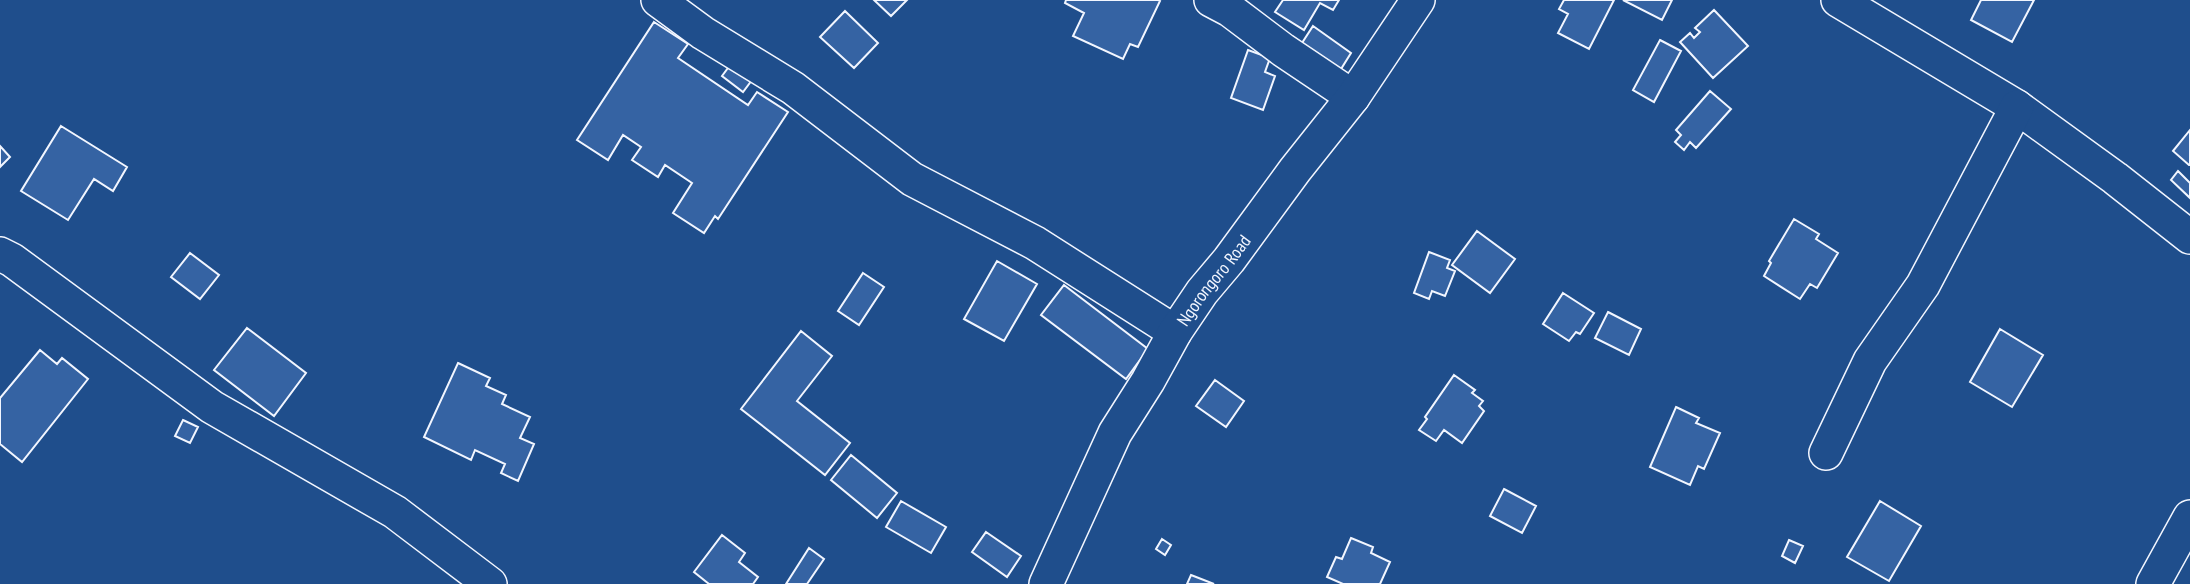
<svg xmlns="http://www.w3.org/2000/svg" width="2190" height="584" font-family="'PT Sans Narrow',sans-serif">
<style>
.building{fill:#3563a3;stroke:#f2f6ff;stroke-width:2}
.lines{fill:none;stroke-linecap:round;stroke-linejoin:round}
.minor-casing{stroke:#f2f6ff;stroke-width:36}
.minor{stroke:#1f4e8c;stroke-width:33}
.labels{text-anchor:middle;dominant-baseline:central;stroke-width:5;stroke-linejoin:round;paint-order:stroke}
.street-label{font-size:18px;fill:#f2f6ff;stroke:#1f4e8c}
</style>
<rect width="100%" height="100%" fill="#1f4e8c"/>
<path class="building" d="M874,0H907L891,16Z
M1066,0H1158L1160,1L1138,47L1130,44L1123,59L1073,36L1084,13L1065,3Z
M1283,0H1339L1333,10L1320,3L1304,30L1275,12Z
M1564,0H1614L1589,49L1558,33L1568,14L1559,9Z
M1623,0H1672L1662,20Z
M1981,0H2034L2012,42L1971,20Z
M1714,10L1748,46L1713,78L1680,42L1690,33L1694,38L1700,32L1695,28Z
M845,11L878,43L854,68L820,37Z
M654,22L688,44L678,58L748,105L757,92L788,112L718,219L715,216L704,233L673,213L692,183L665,165L658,177L632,160L641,147L623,135L608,160L577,140Z
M1313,26L1351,53L1341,69L1302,43Z
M1660,40L1681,51L1654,102L1633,90Z
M1248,50L1270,58L1265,72L1275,76L1263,110L1231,98Z
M731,64L752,80L743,92L722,76Z
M1710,91L1731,109L1696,148L1690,142L1684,150L1675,142L1681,135L1676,130Z
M61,126L127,167L113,191L94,179L68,220L21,191Z
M2190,130V165H2189L2173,151Z
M0,146L10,157L0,167Z
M2178,171L2190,183V198L2171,180Z
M1794,219L1819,234L1816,239L1838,253L1817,288L1810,284L1800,299L1764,276L1771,263L1769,261Z
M1477,231L1515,259L1490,293L1452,265Z
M1429,252L1450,260L1447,268L1455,271L1445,296L1432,291L1429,299L1414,293Z
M190,253L219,275L200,299L171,277Z
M997,261L1037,284L1004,341L964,319Z
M863,273L884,287L859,325L838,311Z
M1064,285L1148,349L1126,379L1041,315Z
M1563,293L1594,313L1580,334L1576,332L1569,341L1543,324Z
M1608,312L1641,329L1629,355L1595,338Z
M247,328L306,373L274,416L214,370Z
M2000,329L2043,355L2012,407L1970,382Z
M801,331L832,356L797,401L850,443L825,475L741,409Z
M40,350L57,364L62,358L88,379L22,462L0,444V398Z
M458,363L490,378L486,386L506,395L502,404L530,417L520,438L534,444L518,481L501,473L505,464L475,450L471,460L424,437Z
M1454,375L1475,390L1472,393L1483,401L1479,406L1484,411L1462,443L1444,430L1436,441L1419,430L1427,419L1425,417Z
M1215,380L1244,401L1226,427L1196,406Z
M1676,407L1699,418L1696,423L1720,433L1704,469L1698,466L1690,485L1650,467Z
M183,420L198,427L190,443L175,436Z
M851,455L897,493L877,518L831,480Z
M1504,489L1536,506L1522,533L1490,516Z
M901,501L946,527L931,553L886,527Z
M1880,501L1921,526L1889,581L1847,557Z
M986,532L1021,556L1007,577L972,552Z
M722,535L745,553L739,562L758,577L753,584H709L694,572Z
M1351,538L1373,547L1371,553L1390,562L1380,584H1343L1327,577L1336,557L1342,559Z
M1162,539L1171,545L1165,555L1156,549Z
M1789,540L1803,546L1795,563L1782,556Z
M809,548L824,559L807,584H786Z
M1191,575L1214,584H1187Z"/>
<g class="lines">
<g class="minor-casing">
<g id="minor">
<path d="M658,0L703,33L793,88L912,179L1035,243L1175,332"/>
<path d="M1211,0L1230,10L1283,50L1353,97"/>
<path d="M1838,0L2017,107L2115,178L2190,237"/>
<path d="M0,254L12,260L212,407L395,512L490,584"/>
<path d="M1826,453L1870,361L1923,285L2017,107"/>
<path id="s1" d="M1046,584L1115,433L1148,381L1175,332L1202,292L1229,260L1295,170L1353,97L1418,0"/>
<path d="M2153,584L2190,517"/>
</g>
</g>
<use href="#minor" class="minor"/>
</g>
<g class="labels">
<g class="street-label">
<text stroke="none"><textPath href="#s1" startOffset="348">Ngorongoro Road</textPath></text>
</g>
</g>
</svg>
